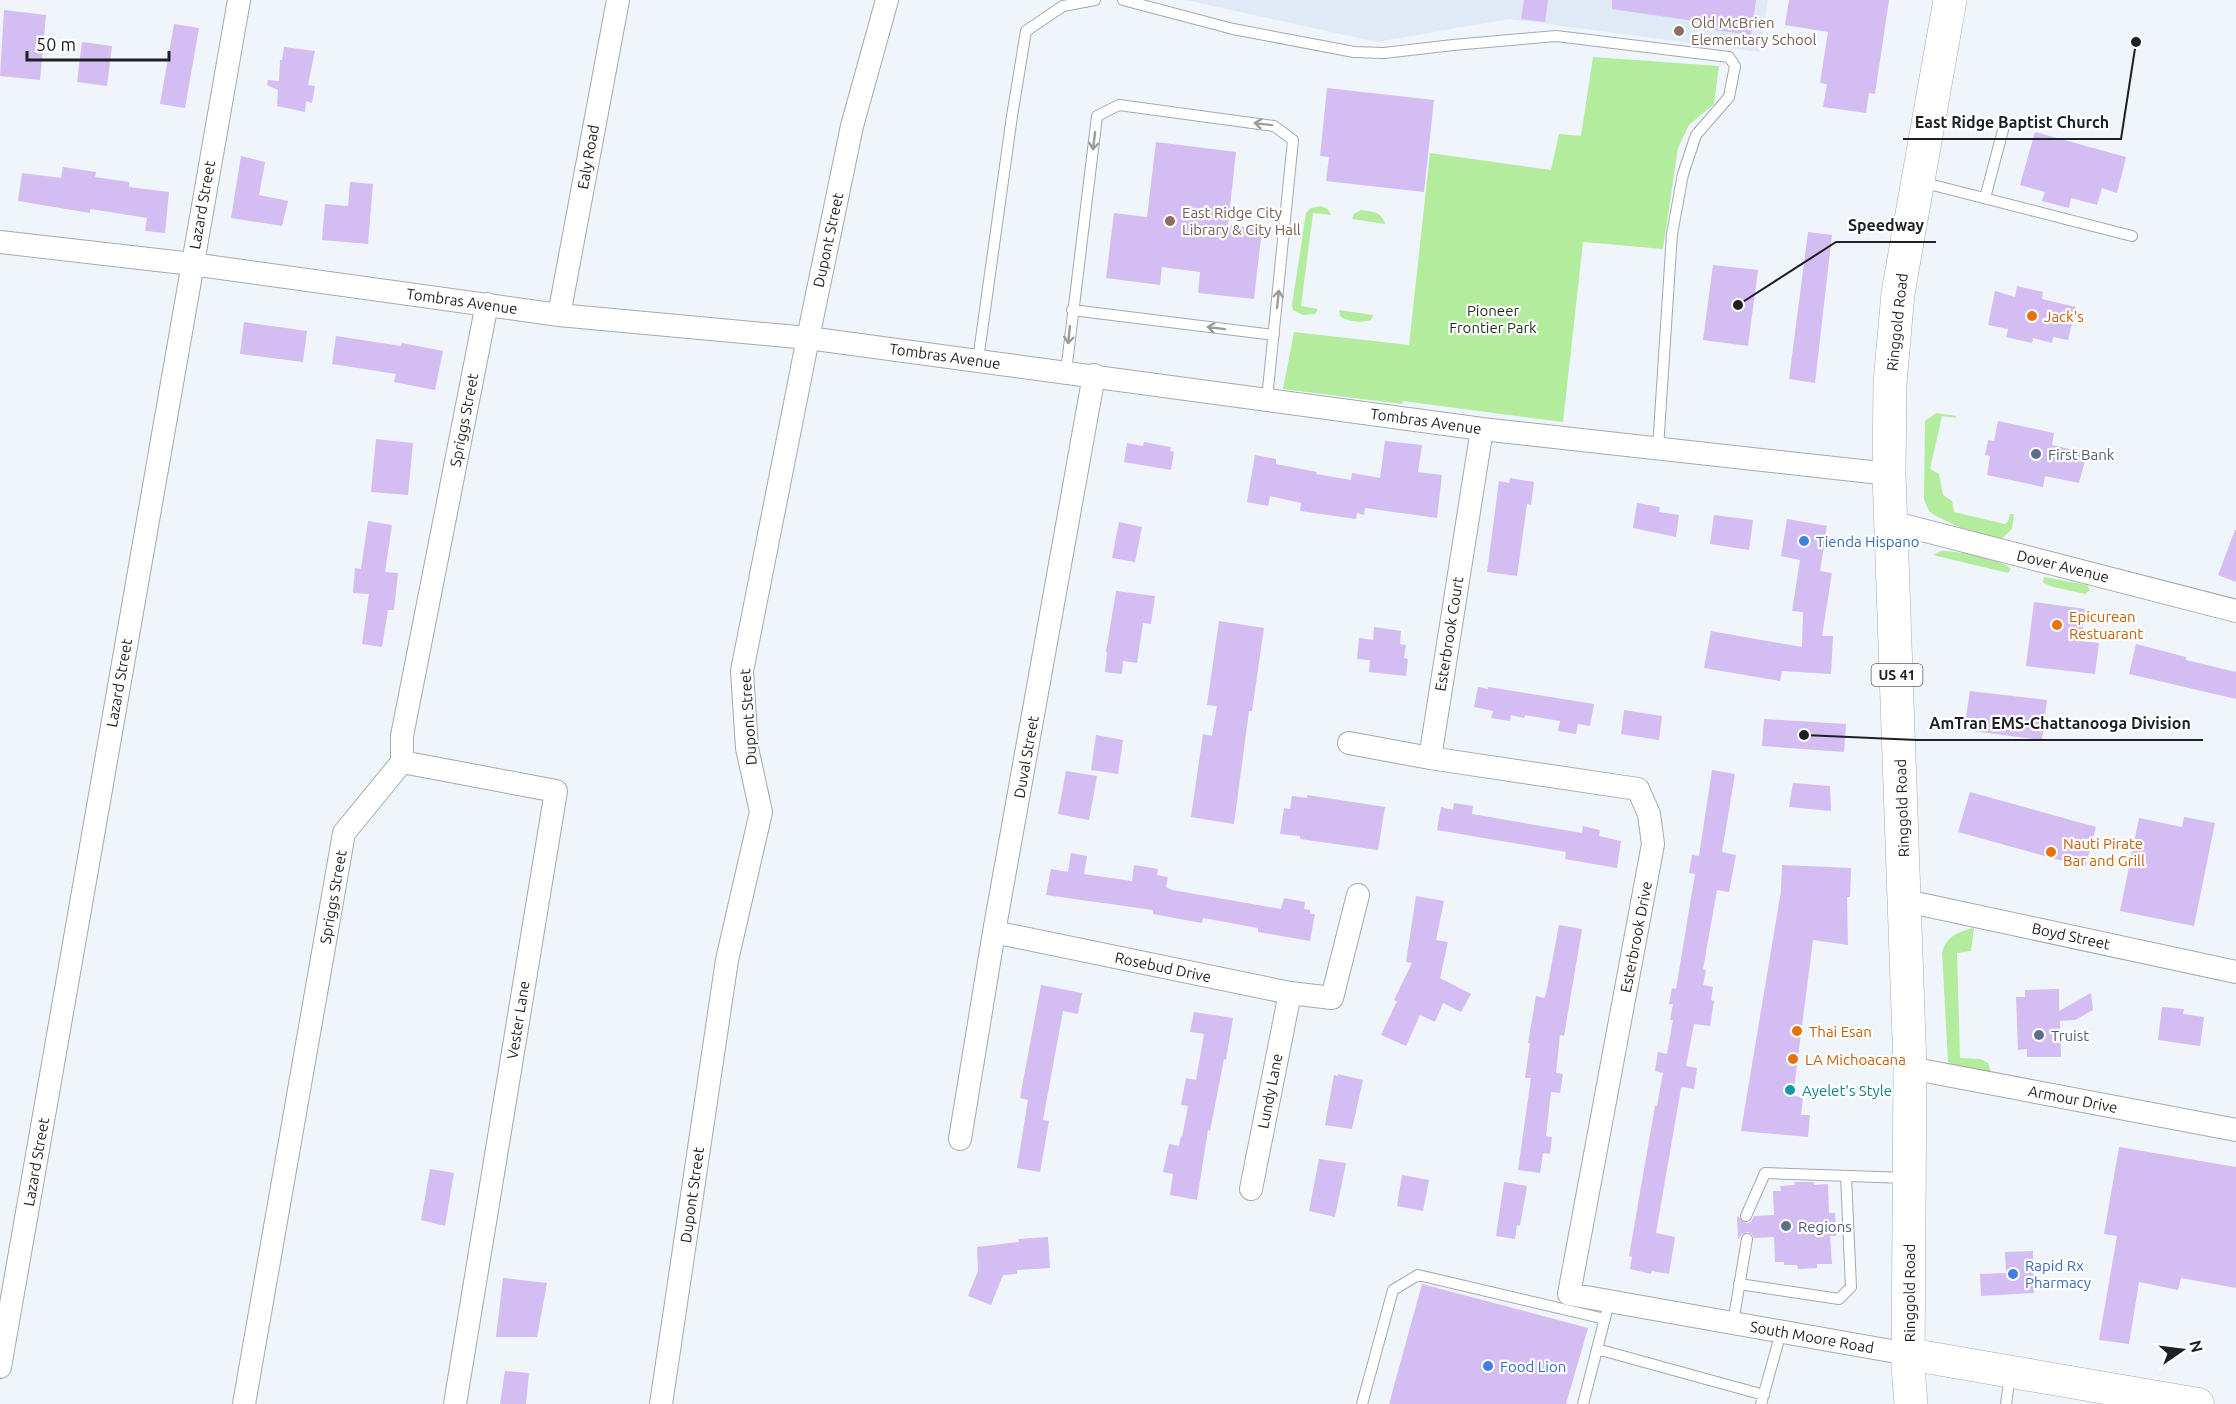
<svg xmlns="http://www.w3.org/2000/svg" width="2236" height="1404" font-family="Ubuntu,sans-serif">
<style>
.built{fill:#e0e9f6}
.green{fill:#b2ec9c}
.building{fill:#d3bdf2}
.lines{fill:none;stroke-linecap:round;stroke-linejoin:round}
.service-casing{stroke:#a4a8af;stroke-width:12}
.minor-casing{stroke:#a4a8af;stroke-width:24}
.secondary-casing{stroke:#a4a8af;stroke-width:33}
.primary-casing{stroke:#a4a8af;stroke-width:34}
.service{stroke:#fff;stroke-width:10}
.minor{stroke:#fff;stroke-width:22}
.secondary{stroke:#fff;stroke-width:32}
.primary{stroke:#fff;stroke-width:33}
.oneway{stroke:#9a9b9c}
.education-dot{fill:#8d6e63;stroke:#fff;stroke-width:2}
.food-dot{fill:#e8710a;stroke:#fff;stroke-width:2}
.service-dot{fill:#5c6f8a;stroke:#fff;stroke-width:2}
.shop-dot{fill:#3f7fe0;stroke:#fff;stroke-width:2}
.culture-dot{fill:#0f9aa8;stroke:#fff;stroke-width:2}
.labels{text-anchor:middle;dominant-baseline:central;stroke-width:4.5;stroke-linejoin:round;paint-order:stroke}
.shield{fill:#fff;stroke:#626365;stroke-width:1.5}
.shield-label{font-size:14px;font-weight:bold;fill:#1e2023}
.education-label{font-size:15px;fill:#785e54;stroke:#fff;text-anchor:start}
.street-label{font-size:15px;fill:#1e2023;stroke:#fff}
.park-label{font-size:15px;fill:#1c3312;stroke:#fff}
.food-label{font-size:15px;fill:#c56008;stroke:#fff;text-anchor:start}
.service-label{font-size:15px;fill:#4e5e75;stroke:#fff;text-anchor:start}
.shop-label{font-size:15px;fill:#366cbe;stroke:#fff;text-anchor:start}
.culture-label{font-size:15px;fill:#0d838f;stroke:#fff;text-anchor:start}
.leader{fill:none;stroke:#1e2023;stroke-width:2}
.callout-dot{fill:#1e2023;stroke:#fff;stroke-width:2}
.callout-label{font-size:16px;text-anchor:middle;font-weight:bold;fill:#1e2023;stroke:#fff;stroke-width:4.5;stroke-linejoin:round;paint-order:stroke}
</style>
<rect width="100%" height="100%" fill="#f0f5fc"/>
<path class="built" d="M1186,0H1768L1760,52L1509,19L1377,42Z"/>
<path class="green" d="M1593,57L1719,66L1714,104L1689,125L1678,148L1663,249L1583,242L1563,422L1403,401L1402,404L1283,389L1294,332L1409,345L1430,153L1551,170L1559,134L1581,136Z
M1321,206L1328,209L1331,215L1313,213L1301,306L1318,309L1315,314L1303,315L1293,310L1292,305L1306,213L1311,208Z
M1361,210C1372,212 1382,211 1385,224L1352,219L1354,214Z
M1339,310L1373,315L1371,320C1361,323 1348,322 1340,316Z
M1936,413L1956,416V418L1942,416L1930,469L1939,474L1943,495L1952,501L1954,512L2005,524L2008,522L2010,514H2014L2012,529L2000,540L1961,528L1936,516L1929,511L1924,500L1925,421Z
M1941,551C1959,551 1998,557 2011,569L2008,573L1933,555Z
M2044,577L2087,585L2090,590L2085,594L2054,587L2043,583Z
M1974,928L1971,951L1957,953L1960,1058L1980,1059L1988,1063L1993,1079L1954,1068L1948,1062L1942,952C1948,935 1958,932 1974,928Z"/>
<path class="building" d="M1524,0H1548L1545,22L1521,19Z
M1612,0H1756L1751,35L1707,29L1708,23L1612,9Z
M1789,0H1889L1875,94L1869,93L1866,113L1823,107L1827,84L1820,83L1828,32L1785,25Z
M4,10L46,15L40,80L0,76Z
M174,24L199,28L185,108L160,104Z
M82,42L112,46L107,86L77,82Z
M284,47L315,51L308,85L315,86L312,103L306,101L305,112L277,106L278,90L267,85L268,80L279,81L280,60H282Z
M1327,88L1434,100L1424,192L1326,181L1329,157L1320,156Z
M2035,132L2126,157L2117,193L2102,188L2097,205L2071,198L2069,208L2042,201L2045,192L2020,185Z
M1156,142L1236,152L1228,225L1262,229L1254,299L1198,293L1200,272L1162,267L1160,285L1106,278L1114,213L1147,217Z
M241,156L265,162L259,195L288,201L282,226L231,218Z
M63,167L96,172L95,177L129,182V187L169,192L165,233L145,231L147,218L90,209V213L18,201L22,173L61,178Z
M350,182L373,184L368,244L322,240L325,204L348,206Z
M1808,232L1832,235L1815,383L1789,379Z
M1713,265L1758,270L1748,346L1703,340Z
M2017,286L2043,292L2042,299L2076,307L2068,340L2053,337L2052,343L2033,338L2032,343L2006,337L2008,329L1988,325L1995,291L2015,297Z
M244,322L307,331L303,362L240,354Z
M336,336L401,346L402,343L443,351L435,390L394,382L396,374L332,364Z
M1998,421L2054,433L2052,445L2087,453L2079,483L2045,476L2043,487L1987,475L1990,456L1985,455L1988,440L1994,441Z
M376,439L413,443L408,495L371,492Z
M1385,441L1422,445L1418,472L1442,475L1437,518L1365,508L1364,515L1357,513L1356,519L1300,511L1301,503L1270,496L1268,506L1247,502L1255,455L1276,459V464L1317,472L1316,474L1351,480L1352,473L1380,478Z
M1144,442L1171,447L1170,451L1174,452L1171,470L1124,462L1127,443L1143,446Z
M1510,478L1534,482L1531,505L1527,504L1517,576L1487,572L1499,481L1509,483Z
M1637,503L1660,507L1659,512L1679,515L1676,537L1633,528Z
M1714,515L1753,520L1749,550L1710,544Z
M1787,519L1827,526L1820,571L1832,573L1822,636H1833L1831,674L1782,671L1780,681L1704,668L1711,631L1802,647L1803,612L1792,611L1800,560L1781,556Z
M368,521L392,525L385,572L398,573L394,610H388L382,647L362,644L369,594L353,593L355,568L361,569Z
M1119,522L1142,527L1135,562L1112,558Z
M2235,530H2236V582L2218,575Z
M1116,591L1155,596L1151,624L1143,623L1137,663L1123,661L1122,674L1105,672L1107,652H1106Z
M2034,602L2085,609L2081,641L2099,643L2095,674L2026,666Z
M1219,621L1264,628L1252,711H1249L1234,824L1191,817L1203,734L1212,736L1217,706L1207,705Z
M1374,627L1401,631L1400,644L1406,645L1404,658L1408,659L1406,676L1369,672L1370,660L1357,659L1359,638L1373,640Z
M2136,644L2186,657V660L2236,672V699L2129,674Z
M1478,687L1488,689V687L1594,704L1590,726L1578,724L1576,734L1558,731L1560,721L1525,715L1524,718L1511,715L1510,721L1491,718L1493,711L1474,707Z
M1970,691L2047,700L2042,740L1964,730Z
M1624,710L1662,716L1659,740L1621,734Z
M1764,719L1846,724L1844,752L1762,746Z
M1096,735L1123,740L1118,774L1091,770Z
M1712,770L1735,774L1722,852L1736,855L1729,892L1717,890L1703,969L1706,970L1703,985L1713,987L1711,1000L1714,1001L1710,1026L1694,1024L1686,1066L1697,1068L1694,1089L1683,1087L1681,1088L1656,1233L1675,1237L1669,1274L1652,1271L1651,1274L1630,1269L1632,1257L1629,1256L1655,1106H1657L1663,1073L1655,1071L1658,1052L1667,1054L1673,1020H1670L1673,1004H1669L1672,988L1676,989L1680,965L1695,874L1689,873L1692,855L1699,856Z
M1066,771L1097,776L1089,820L1058,814Z
M1793,783L1830,786L1831,811L1789,807Z
M1970,792L2096,827L2085,867L1958,832Z
M1307,795L1385,807L1378,850L1300,839V836L1280,834L1284,808L1290,809L1292,796L1307,798Z
M1454,803L1473,806L1472,814L1582,833L1583,826L1600,830L1599,836L1621,841L1617,868L1565,859L1566,852L1437,830L1441,807L1453,810Z
M2184,817L2215,823L2194,926L2120,911L2139,818L2182,827Z
M1071,853L1087,856L1084,874L1132,881L1134,865L1158,869L1157,875L1168,877L1166,887L1172,890L1281,909L1284,898L1305,902L1304,909L1310,910V914H1315L1310,941L1258,932V928L1203,918L1202,923L1153,914V910L1046,895L1051,869L1068,872Z
M1782,865L1851,868L1850,897H1847L1848,945L1813,940L1793,1096L1803,1097L1801,1115H1810L1808,1137L1741,1131L1781,891Z
M1416,896L1444,901L1436,940L1448,942L1440,978L1471,994L1461,1012L1443,1003L1435,1022L1420,1015L1406,1046L1381,1035L1397,1001L1394,1000L1412,963L1406,962Z
M1559,925L1582,929L1564,1036L1560,1035L1556,1073L1563,1074L1560,1093L1551,1092L1546,1136L1552,1137L1550,1154L1543,1153L1540,1173L1518,1170L1531,1078H1525L1530,1043H1528L1536,996L1544,998L1546,994Z
M1041,985L1082,993L1078,1014L1063,1011L1043,1120L1049,1121L1040,1172L1017,1168L1028,1100L1020,1098Z
M2059,989V1011L2091,993L2093,1010L2075,1020L2060,1021L2061,1057H2027V1049L2018,1050L2016,997H2025V990Z
M2162,1007L2184,1009L2183,1014L2204,1017L2200,1046L2158,1040Z
M1194,1012L1233,1018L1226,1060L1224,1059L1210,1131L1208,1130L1197,1200L1170,1195L1173,1174L1163,1172L1169,1144L1179,1146L1181,1136L1182,1137L1188,1106L1181,1105L1186,1078L1196,1080L1204,1034L1190,1032Z
M1338,1074L1363,1080L1352,1129L1325,1125L1334,1075L1338,1076Z
M2119,1147L2236,1167V1288L2181,1278L2178,1290L2139,1282L2129,1344L2099,1340L2117,1236L2104,1234Z
M1319,1159L1346,1163L1335,1217L1309,1211Z
M430,1169L454,1173L445,1226L421,1220Z
M1402,1175L1429,1180L1423,1211L1397,1206Z
M1504,1182L1527,1186L1520,1226L1517,1225L1515,1239L1496,1236Z
M1794,1182H1814V1185L1828,1184L1829,1213H1835L1836,1236H1830L1832,1264H1817V1268L1798,1269L1797,1265H1784V1262H1775L1774,1237L1754,1238L1752,1234L1748,1232L1742,1234L1738,1239L1737,1216L1746,1223L1751,1222L1754,1216L1774,1215L1773,1191H1781L1780,1186L1795,1185Z
M1048,1237L1050,1268L1017,1270V1274L1003,1275L991,1305L968,1296L978,1271L977,1247L1019,1242L1018,1239Z
M2033,1251L2034,1293L1981,1296L1980,1274L2006,1273L2005,1252Z
M503,1278L547,1283L537,1337H496Z
M1422,1284L1588,1328L1566,1404H1389Z
M505,1371L529,1373L526,1404H500Z"/>
<g class="lines">
<g class="service-casing">
<path id="service" d="M1123,0L1233,29L1354,52L1384,53L1453,45L1556,36L1729,57L1735,66L1729,97L1696,135L1683,174L1672,234L1658,448
M1921,182L2132,236
M1985,198L2003,130
M1072,310L1274,335
M978,360L1012,116L1026,31L1063,6L1095,0
M1066,372L1097,116L1119,105L1274,126L1293,140L1267,399
M1746,1216L1765,1173L1906,1178
M1739,1284L1839,1299L1851,1287L1846,1176
M1733,1323L1747,1239
M1597,1349L1764,1395
M1362,1404L1393,1290L1418,1275L1605,1319
M1583,1404L1606,1314
M1761,1404L1781,1332
M2006,1404L2010,1375"/>
</g>
<g class="minor-casing">
<path id="minor" d="M0,242L192,264L559,315L808,338L1482,429L1889,474
M559,315L618,0
M1891,522L2236,611
M1349,743L1430,758L1638,789L1649,814L1653,844L1569,1294L1908,1354
M1430,758L1482,429
M402,762L556,791L455,1404
M1906,901L2236,972
M994,932L1290,993L1332,998L1358,895
M1910,1068L2236,1130
M960,1139L994,932L1094,375
M1251,1189L1290,993
M0,1367L239,0
M244,1404L344,833L402,762V736L487,304
M661,1404L727,960L761,812L747,748L742,671L808,338L852,126L887,0"/>
</g>
<g class="secondary-casing">
<path id="secondary" d="M1908,1354L2198,1404"/>
</g>
<g class="primary-casing">
<path id="primary" d="M1911,1404L1908,1366L1910,1068L1889,474L1890,383L1898,293L1950,0"/>
</g>
<use href="#service" class="service"/>
<use href="#minor" class="minor"/>
<use href="#secondary" class="secondary"/>
<use href="#primary" class="primary"/>
</g>
<defs><path id="oneway-shaft" d="M-6 0H5M1.5-3L5.5 0L1.5 3" fill="none" stroke-width="1.6" stroke-linecap="round" stroke-linejoin="round" transform="scale(1.5)"/></defs>
<g class="oneway">
<use href="#oneway-shaft" transform="translate(1263 124) rotate(-173)"/>
<use href="#oneway-shaft" transform="translate(1094 141) rotate(97)"/>
<use href="#oneway-shaft" transform="translate(1278 299) rotate(-84)"/>
<use href="#oneway-shaft" transform="translate(1216 328) rotate(-173)"/>
<use href="#oneway-shaft" transform="translate(1069 335) rotate(96)"/>
</g>
<g class="education-dot">
<circle cx="1679" cy="31" r="6"/>
<circle cx="1170" cy="221" r="6"/>
</g>
<g class="food-dot">
<circle cx="2032" cy="316" r="6"/>
<circle cx="2057" cy="625" r="6"/>
<circle cx="2051" cy="852" r="6"/>
<circle cx="1797" cy="1031" r="6"/>
<circle cx="1793" cy="1059" r="6"/>
</g>
<g class="service-dot">
<circle cx="2036" cy="454" r="6"/>
<circle cx="2039" cy="1035" r="6"/>
<circle cx="1786" cy="1226" r="6"/>
</g>
<g class="shop-dot">
<circle cx="1804" cy="541" r="6"/>
<circle cx="2013" cy="1274" r="6"/>
<circle cx="1488" cy="1366" r="6"/>
</g>
<circle class="culture-dot" cx="1790" cy="1090" r="6"/>
<g class="labels">
<rect class="shield" x="1871.5" y="664" width="51" height="22" rx="4.5"/>
<g class="shield-label">
<text x="1897" y="675">US 41</text>
</g>
<g class="education-label">
<text x="1691" y="22">Old McBrien<tspan x="1691" dy="17">Elementary School</tspan></text>
<text x="1182" y="212">East Ridge City<tspan x="1182" dy="17">Library &amp; City Hall</tspan></text>
</g>
<g class="street-label">
<text transform="translate(588 157) rotate(-80)">Ealy Road</text>
<text transform="translate(202 205) rotate(-80)">Lazard Street</text>
<text transform="translate(828 240) rotate(-78)">Dupont Street</text>
<text transform="translate(462 301) rotate(8)">Tombras Avenue</text>
<text transform="translate(1897 322) rotate(-84)">Ringgold Road</text>
<text transform="translate(945 356) rotate(8)">Tombras Avenue</text>
<text transform="translate(464 420) rotate(-79)">Spriggs Street</text>
<text transform="translate(1426 421) rotate(8)">Tombras Avenue</text>
<text transform="translate(2063 566) rotate(14)">Dover Avenue</text>
<text transform="translate(1449 634) rotate(-81)">Esterbrook Court</text>
<text transform="translate(119 683) rotate(-80)">Lazard Street</text>
<text transform="translate(748 717) rotate(-94)">Dupont Street</text>
<text transform="translate(1026 757) rotate(-80)">Duval Street</text>
<text transform="translate(1902 808) rotate(-92)">Ringgold Road</text>
<text transform="translate(333 897) rotate(-80)">Spriggs Street</text>
<text transform="translate(2071 936) rotate(12)">Boyd Street</text>
<text transform="translate(1636 937) rotate(-79)">Esterbrook Drive</text>
<text transform="translate(1163 967) rotate(12)">Rosebud Drive</text>
<text transform="translate(518 1020) rotate(-81)">Vester Lane</text>
<text transform="translate(1270 1091) rotate(-79)">Lundy Lane</text>
<text transform="translate(2073 1099) rotate(11)">Armour Drive</text>
<text transform="translate(36 1162) rotate(-80)">Lazard Street</text>
<text transform="translate(692 1195) rotate(-82)">Dupont Street</text>
<text transform="translate(1909 1293) rotate(-90)">Ringgold Road</text>
<text transform="translate(1812 1337) rotate(10)">South Moore Road</text>
</g>
<g class="park-label">
<text x="1493" y="310">Pioneer<tspan x="1493" dy="17">Frontier Park</tspan></text>
</g>
<g class="food-label">
<text x="2044" y="316">Jack's</text>
<text x="2069" y="616">Epicurean<tspan x="2069" dy="17">Restuarant</tspan></text>
<text x="2063" y="843">Nauti Pirate<tspan x="2063" dy="17">Bar and Grill</tspan></text>
<text x="1809" y="1031">Thai Esan</text>
<text x="1805" y="1059">LA Michoacana</text>
</g>
<g class="service-label">
<text x="2048" y="454">First Bank</text>
<text x="2051" y="1035">Truist</text>
<text x="1798" y="1226">Regions</text>
</g>
<g class="shop-label">
<text x="1816" y="541">Tienda Hispano</text>
<text x="2025" y="1265">Rapid Rx<tspan x="2025" dy="17">Pharmacy</tspan></text>
<text x="1500" y="1366">Food Lion</text>
</g>
<g class="culture-label">
<text x="1802" y="1090">Ayelet's Style</text>
</g>
</g>
<path class="leader" d="M2136 42L2121 139H1903M1738 305L1836 242H1936M1804 735L1917 740H2203"/>
<g class="callout-dot">
<circle cx="2136" cy="42" r="6"/>
<circle cx="1738" cy="305" r="6"/>
<circle cx="1804" cy="735" r="6"/>
</g>
<g class="callout-label">
<text x="2012" y="128">East Ridge Baptist Church</text>
<text x="1886" y="231">Speedway</text>
<text x="2060" y="729">AmTran EMS-Chattanooga Division</text>
</g>
<g transform="translate(2182 1350) rotate(76)" stroke="#ffffff" stroke-width="4.5" paint-order="stroke">
<path d="M0-4.5L10 22L0 15L-10 22Z" fill="#1e2023"/>
<text y="-9" font-size="16" font-weight="bold" text-anchor="middle" fill="#1e2023">N</text>
</g>
<path d="M27 51v9h142v-9" fill="none" stroke="#1e2023" stroke-width="3"/>
<text x="36" y="51" font-size="18" fill="#1e2023" stroke="#ffffff" stroke-width="4.5" paint-order="stroke">50 m</text>
</svg>
